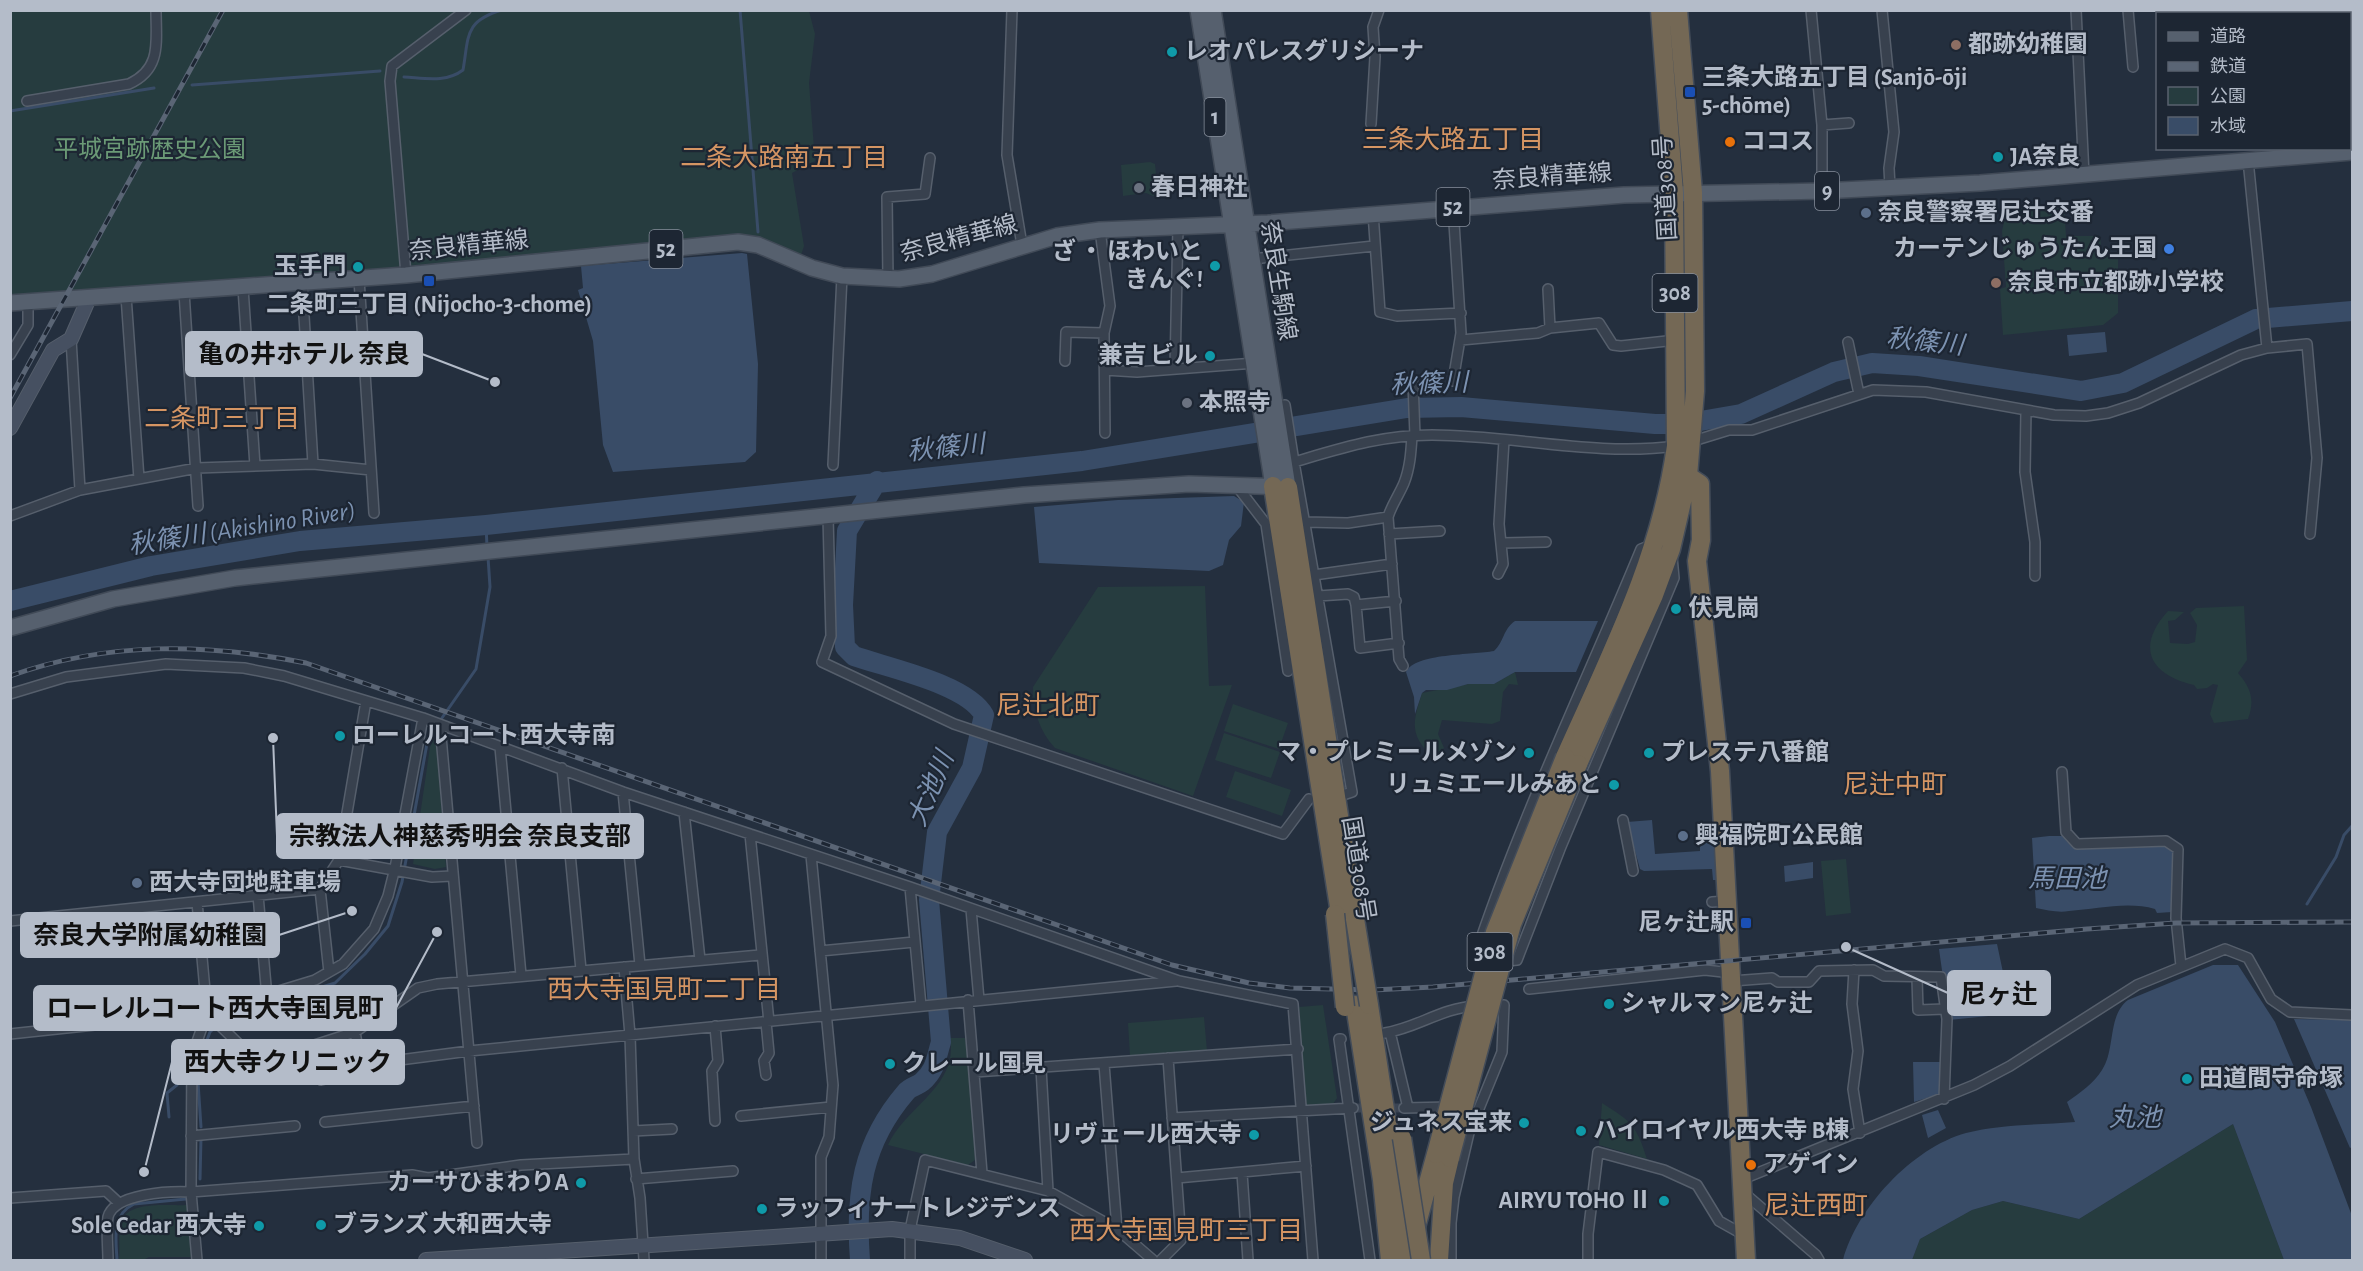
<svg xmlns="http://www.w3.org/2000/svg" width="2363" height="1271" font-family="'Alegreya Sans','Noto Sans JP',sans-serif">
<style>
.green{fill:#263c3f}
.water{fill:#394c67}
.lines{fill:none;stroke-linecap:round;stroke-linejoin:round}
.stream{stroke:#394c67;stroke-width:3}
.river{stroke:#394c67;stroke-width:20}
.street-tunnel{stroke:#3a4453;stroke-width:9;stroke-dasharray:9 4.5;stroke-linecap:butt}
.street-casing{stroke:#565f6c;stroke-width:12}
.secondary-casing{stroke:#565f6c;stroke-width:16}
.primary-casing{stroke:#414a57;stroke-width:18}
.highway-casing{stroke:#434c59;stroke-width:21}
.street{stroke:#38414e;stroke-width:9}
.secondary{stroke:#465061;stroke-width:14}
.primary{stroke:#56606e;stroke-width:15}
.highway{stroke:#746855;stroke-width:18}
.rail-casing{stroke:#5a6575;stroke-width:5}
.rail{stroke:#1d2633;stroke-width:3;stroke-dasharray:9;stroke-linecap:butt}
.highway-bridge-casing{stroke:#434c59;stroke-width:21;stroke-linecap:butt}
.highway-bridge{stroke:#746855;stroke-width:18}
.education-dot{fill:#8d6e63;stroke:#1d2633;stroke-width:2}
.culture-dot{fill:#0f9aa8;stroke:#1d2633;stroke-width:2}
.transit-dot{fill:#1a4fb4;stroke:#1d2633;stroke-width:2}
.food-dot{fill:#e8710a;stroke:#1d2633;stroke-width:2}
.worship-dot{fill:#6b7280;stroke:#1d2633;stroke-width:2}
.service-dot{fill:#5c6f8a;stroke:#1d2633;stroke-width:2}
.shop-dot{fill:#3f7fe0;stroke:#1d2633;stroke-width:2}
.labels{text-anchor:middle;dominant-baseline:central;stroke-width:4.5;stroke-linejoin:round;paint-order:stroke}
.shield{fill:#1d2633;stroke:#878f9c;stroke-width:1.5}
.shield-label{font-size:22px;font-weight:bold;fill:#b4bcc9}
.poi-label{font-size:24px;font-weight:bold;fill:#b4bcc9;stroke:#1d2633;text-anchor:start}
.park-label{font-size:24px;fill:#6b9a76;stroke:#1d2633}
.street-label{font-size:24px;fill:#b4bcc9;stroke:#1d2633}
.neighbourhood-label{font-size:26px;fill:#d59563;stroke:#1d2633}
.water-label{font-size:26px;font-style:italic;fill:#7c92b1;stroke:#1d2633}
.leader{fill:none;stroke:#b4bcc9;stroke-width:2}
.callout-dot{fill:#b4bcc9;stroke:#1d2633;stroke-width:2}
.callout{fill:#b4bcc9;stroke:#b4bcc9;stroke-width:2}
.callout-label{font-size:26px;text-anchor:middle;font-weight:bold;fill:#111}
</style>
<rect width="100%" height="100%" fill="#242f3e"/>
<path class="green" d="M11,11H809L815,34L809,83L815,161L792,173L804,246L801,255L752,240L443,266L442,263L385,268V272L11,298Z
M1150,162L1155,164L1158,193L1153,196L1146,193L1123,196L1121,165Z
M2064,204L2066,236H2100L2102,255L2118,254V313L2103,325L2003,335L2000,289L2006,287L2002,231L2007,209Z
M1205,586L1209,686L1232,685L1193,796L1055,748C1039,731 1033,710 1033,687L1098,587Z
M2244,606L2247,660L2238,673C2251,688 2255,700 2248,719L2214,723L2210,714L2218,685L2213,684L2207,688L2197,689L2194,685C2150,675 2135,647 2168,611L2184,612L2175,620L2168,621L2170,643L2188,644L2195,642L2197,625L2190,613L2196,608Z
M1515,672L1518,685L1509,684L1503,692L1500,721L1492,724L1442,720L1438,734L1444,748L1439,752L1436,761C1409,735 1412,725 1422,693L1468,684H1494Z
M1233,704L1288,723L1279,749L1224,731Z
M1224,733L1280,752L1271,778L1215,760Z
M436,735L446,867L435,869L413,864L430,747Z
M1235,771L1291,790L1282,816L1226,797Z
M1846,859L1851,913L1826,916L1821,861Z
M1323,1005L1337,1098L1333,1104L1305,1106L1299,1007Z
M1204,1017L1207,1051L1130,1056L1128,1023Z
M950,1038H965L968,1054L975,1160L968,1165L888,1145C905,1107 959,1086 950,1038Z
M1602,1103C1632,1122 1636,1125 1647,1159L1599,1145Z
M2233,1124L2284,1260H1912L1920,1239L1972,1210L2003,1201L2079,1219Z
M188,1205L191,1257H149L143,1260H119C120,1248 118,1233 121,1222C128,1200 169,1206 188,1205Z"/>
<path class="water" d="M742,253L747,254L758,364L756,452L745,462L613,472L603,445L593,341L578,290L583,288L581,266Z
M2105,332L2107,352L2069,356L2067,335Z
M1234,496L1244,502L1241,526L1229,540L1223,565L1209,571L1039,563L1034,507L1118,500Z
M1515,621H1598L1576,672H1515L1494,684H1468L1447,690H1426L1422,693L1415,714L1414,697L1406,672C1415,653 1473,655 1494,651C1504,642 1503,629 1515,621Z
M1652,820L1655,854L1700,851V840L1715,839L1717,880H1713L1712,869L1644,871L1640,869L1627,822Z
M2049,836H2062L2073,848L2165,845L2175,853L2172,912L2157,913L2155,909C2128,901 2097,909 2069,911C2058,913 2047,910 2036,908L2032,838Z
M1813,862V878L1785,882L1784,866Z
M1997,944L2011,1010L2008,1014L1949,1020L1939,949Z
M2213,965H2238L2275,1022L2311,1107L2352,1216V1260H2284L2233,1124L2079,1219L2003,1201L1972,1210L1920,1239L1912,1260H1843C1857,1208 1912,1148 1966,1133C2000,1124 2039,1125 2075,1122L2067,1102C2080,1093 2094,1083 2102,1070C2116,1049 2107,1016 2128,1000Z
M2294,1019L2352,1020V1147L2350,1148Z
M1913,1062H1941L1940,1094L1914,1102Z
M1938,1110L1946,1128L1928,1138L1922,1115Z"/>
<g class="lines">
<path class="stream" d="M740,10L758,232
M404,77C424,78 446,83 463,70C469,36 464,21 502,10
M192,85L380,71
M10,111L154,88
M486,525L487,547
M2307,904L2336,857L2344,835L2352,826
M169,1117L167,1093L177,1085
M201,1127L197,1067L210,1032L226,1017L335,983L365,954L388,926L402,882L428,738L476,669L490,587L488,557
M200,1179L201,1138
M117,1260C116,1239 111,1215 134,1204L186,1199"/>
<path class="river" d="M10,601L151,566L300,541L486,525L1082,461L1407,408L1461,407L1655,424H1683L1741,414L1834,372L1872,363L1919,366L2081,391L2123,383L2256,319L2352,311
M860,1260C855,1195 862,1143 906,1092C910,1087 917,1086 922,1082C936,1070 936,1058 941,1042L929,900L937,832L972,768L984,715C967,684 888,668 854,656L845,647L843,605L847,531L877,481"/>
<path class="street-tunnel" d="M1353,1108H1404"/>
<g class="street-casing">
<path id="street" d="M1012,10L1007,155L1022,245
M1811,10L1822,125V191
M1882,10L1894,132L1889,168L1890,187
M2076,10L2084,175
M2128,10L2133,67
M2235,10V14
M2295,10L2296,14
M27,101L129,84C162,69 156,42 156,10
M1371,124L1375,57L1373,27L1379,10
M1822,125L1849,123
M2248,160L2267,348
M1373,213L1380,312L1397,316L1461,313
M1100,230L1110,306L1104,333L1105,433
M1252,259L1374,246
M406,275L390,81L392,66L466,10
M359,279L374,513
M888,279L887,197L925,194L930,158
M302,283L313,464
M243,288L255,466
M1548,289L1550,328L1599,323L1613,345L1621,346L1676,340
M184,292L198,506
M126,296L139,479
M71,339L80,490
M1461,340L1538,333L1550,328
M1848,342L1859,394
M10,355L28,325V302
M1065,361L1066,332L1104,333
M1175,369L1178,226
M1105,370L1137,372L1255,363
M1453,381L1461,333L1453,207
M1413,383L1415,436
M1285,405L1294,462C1342,448 1381,435 1432,435C1514,435 1594,457 1677,446
M2026,410L2025,472L2035,542V576
M1690,442L1729,430H1752L1873,390L1926,392L2054,415L2086,416L2108,413L2139,403L2241,355L2267,348L2307,344L2317,458L2310,534
M1294,462L1352,792L1346,794
M833,465L842,276
M1236,485L1266,524L1288,671
M10,516L80,490L197,468L313,464L371,470
M828,516L831,636L822,662L954,724L1283,834L1309,799
M1306,522L1348,523L1388,517
M1389,534L1440,531
M1502,543L1546,542
M1654,544L1641,549C1585,685 1520,819 1474,959L1476,964L1517,960L1560,849L1674,578L1672,557
M1498,574L1503,564L1499,524L1504,440
M1314,575L1392,564
M1318,596L1348,594L1354,597L1356,605
M1396,601L1356,605L1360,648L1399,643
M1403,666L1399,659L1388,517C1392,504 1399,495 1404,483C1410,468 1411,452 1412,436
M10,694L66,677L166,664L244,668L284,676L423,718L623,792L910,887L1179,981L1293,1004L1313,1260
M440,725L477,1143
M500,747L521,975
M562,768L581,970
M2062,772L2066,832L2077,844L2166,841L2178,849L2176,918L2181,966
M623,792L640,965
M684,812L700,960
M1623,820L1633,871
M750,834L769,1022
M811,855L833,1085L829,1137L821,1157V1260
M339,860L432,877L452,876
M910,887L921,1006
M320,889L329,972
M258,895L267,997
M197,902L207,1013
M1712,902L1728,901
M971,909L979,1000
M10,921L320,889L339,860L366,701
M820,951L914,942
M624,967L630,1035L634,1159L640,1198L644,1260
M1854,970L1852,1004L1858,1051L1853,1089L1860,1133
M1917,978L1918,1010L1945,1009
M1732,981L1772,978L1778,982H1809L1819,971L1873,970L1884,976L1941,977L1947,1019L1944,1099
M1529,989L1705,970L1732,973
M968,1000L982,1173
M766,1022L769,1053L764,1061L766,1075
M715,1026L718,1061L712,1071L715,1121
M355,1032L361,1065L469,1051L1176,981
M1390,1032L1408,1108
M1385,1033C1417,1028 1441,1008 1476,1006
M10,1034L207,1013L243,1048L259,1057L274,1058L355,1032L418,988L437,984L760,955
M1341,1039H1339L1370,1260
M317,1045L321,1080L353,1073
M1104,1064L1117,1229
M1041,1068L1048,1191
M975,1072L1298,1049
M1404,1108L1451,1107
M741,1116L831,1107
M1172,1118L1353,1108
M325,1122L474,1106
M633,1131L672,1129
M191,1136L295,1126
M1242,1173L1248,1260
M1177,1178L1306,1166
M636,1179L733,1171
M1743,1179L1974,1085L2010,1066L2137,985L2225,949L2248,958L2271,999L2290,1012L2352,1015
M1743,1192L1816,1255L1819,1260
M10,1198L106,1191L119,1203
M108,1260C108,1247 106,1230 108,1217C114,1193 171,1191 191,1192L192,1056L207,1013L315,980L343,964L374,929L388,896L395,868L423,718
M197,1260L191,1192L412,1175L428,1178L521,1165L634,1159
M910,1260V1230L925,1160L1048,1191L1117,1229L1153,1260
M1161,1260L1181,1240L1168,1058
M1451,1260V1223L1454,1197L1469,1133L1502,1052L1504,1005L1490,1006
M1588,1260V1234L1598,1152L1664,1170L1697,1185L1719,1221L1744,1235"/>
</g>
<g class="secondary-casing">
<path id="secondary" d="M10,428L53,350L71,339L89,298
M426,1260L892,1229L960,1238L1025,1260"/>
</g>
<g class="primary-casing">
<path id="primary" d="M1198,10L1273,486
M10,303L406,275L738,242L758,245L812,268L842,276L899,279L932,274L1057,236L1100,230L1268,223L1624,195L1822,191L1980,183L2352,152
M10,628L113,599L235,578L1024,495L1189,484L1288,487L1213,10"/>
</g>
<g class="highway-casing">
<path id="highway" d="M1688,476L1700,484L1701,540L1697,561L1720,771L1746,1260
M1273,486L1340,913
M1288,487L1355,919
M1565,757C1610,656 1661,557 1676,446L1674,193L1660,10
M1578,764L1654,595L1671,549L1688,476L1695,391L1693,193L1678,10
M1355,1005L1382,1180L1390,1260
M1369,1005L1408,1260
M1416,1227L1436,1154
M1439,1260L1444,1183L1450,1158"/>
</g>
<use href="#street" class="street"/>
<use href="#secondary" class="secondary"/>
<use href="#primary" class="primary"/>
<use href="#highway" class="highway"/>
<g class="rail-casing">
<path id="rail" d="M10,398L223,10
M10,676C108,641 205,643 306,663L1172,965L1249,983L1290,988L1373,990L1433,987L2087,929L2176,923L2352,922"/>
</g>
<use href="#rail" class="rail"/>
<g class="highway-bridge-casing">
<path id="highway-bridge" d="M1335,914L1345,1007
M1355,919L1369,1005
M1402,1138L1421,1260
M1436,1154L1495,932L1565,757
M1450,1158L1512,924L1578,764"/>
</g>
<use href="#highway-bridge" class="highway-bridge"/>
</g>
<g class="education-dot">
<circle cx="1956" cy="45" r="6"/>
<circle cx="1996" cy="283" r="6"/>
</g>
<g class="culture-dot">
<circle cx="1172" cy="52" r="6"/>
<circle cx="1998" cy="157" r="6"/>
<circle cx="1215" cy="266" r="6"/>
<circle cx="358" cy="267" r="6"/>
<circle cx="1210" cy="356" r="6"/>
<circle cx="1676" cy="609" r="6"/>
<circle cx="340" cy="736" r="6"/>
<circle cx="1529" cy="753" r="6"/>
<circle cx="1649" cy="753" r="6"/>
<circle cx="1614" cy="785" r="6"/>
<circle cx="1609" cy="1004" r="6"/>
<circle cx="890" cy="1064" r="6"/>
<circle cx="2187" cy="1079" r="6"/>
<circle cx="1524" cy="1123" r="6"/>
<circle cx="1581" cy="1131" r="6"/>
<circle cx="1254" cy="1135" r="6"/>
<circle cx="581" cy="1183" r="6"/>
<circle cx="1664" cy="1201" r="6"/>
<circle cx="762" cy="1209" r="6"/>
<circle cx="321" cy="1225" r="6"/>
<circle cx="259" cy="1226" r="6"/>
</g>
<g class="transit-dot">
<rect x="1684" y="86" width="12" height="12" rx="3"/>
<rect x="423" y="275" width="12" height="12" rx="3"/>
<rect x="1740" y="917" width="12" height="12" rx="3"/>
</g>
<g class="food-dot">
<circle cx="1730" cy="142" r="6"/>
<circle cx="1751" cy="1165" r="6"/>
</g>
<g class="worship-dot">
<circle cx="1139" cy="188" r="6"/>
<circle cx="1187" cy="403" r="6"/>
</g>
<g class="service-dot">
<circle cx="1866" cy="213" r="6"/>
<circle cx="1683" cy="836" r="6"/>
<circle cx="137" cy="883" r="6"/>
</g>
<circle class="shop-dot" cx="2169" cy="249" r="6"/>
<g class="labels">
<g class="shield">
<rect x="1204.5" y="98" width="21" height="38" rx="4.5"/>
<rect x="1815" y="172" width="24" height="38" rx="4.5"/>
<rect x="1436.5" y="188" width="33" height="38" rx="4.5"/>
<rect x="649.5" y="230" width="33" height="38" rx="4.5"/>
<rect x="1652.5" y="274" width="45" height="38" rx="4.5"/>
<rect x="1467.5" y="933" width="45" height="38" rx="4.5"/>
</g>
<g class="shield-label">
<text x="1215" y="117">1</text>
<text x="1827" y="191">9</text>
<text x="1453" y="207">52</text>
<text x="666" y="249">52</text>
<text x="1675" y="293">308</text>
<text x="1490" y="952">308</text>
</g>
<g class="poi-label">
<text x="1968" y="45">都跡幼稚園</text>
<text x="1184" y="52">レオパレスグリシーナ</text>
<text x="1702" y="78">三条大路五丁目 (Sanjō-ōji<tspan x="1702" dy="28">5-chōme)</tspan></text>
<text x="1742" y="142">ココス</text>
<text x="2010" y="157">JA奈良</text>
<text x="1151" y="188">春日神社</text>
<text x="1878" y="213">奈良警察署尼辻交番</text>
<text x="2157" y="249" text-anchor="end">カーテンじゅうたん王国</text>
<text x="1203" y="252" text-anchor="end">ざ ・ ほわいと<tspan x="1203" dy="28">きんぐ!</tspan></text>
<text x="346" y="267" text-anchor="end">玉手門</text>
<text x="2008" y="283">奈良市立都跡小学校</text>
<text x="429" y="305" text-anchor="middle">二条町三丁目 (Nijocho-3-chome)</text>
<text x="1198" y="356" text-anchor="end">兼吉 ビル</text>
<text x="1199" y="403">本照寺</text>
<text x="1688" y="609">伏見崗</text>
<text x="352" y="736">ローレルコート西大寺南</text>
<text x="1517" y="753" text-anchor="end">マ・プレミールメゾン</text>
<text x="1661" y="753">プレステ八番館</text>
<text x="1602" y="785" text-anchor="end">リュミエールみあと</text>
<text x="1695" y="836">興福院町公民館</text>
<text x="149" y="883">西大寺団地駐車場</text>
<text x="1734" y="923" text-anchor="end">尼ヶ辻駅</text>
<text x="1621" y="1004">シャルマン尼ヶ辻</text>
<text x="902" y="1064">クレール国見</text>
<text x="2199" y="1079">田道間守命塚</text>
<text x="1512" y="1123" text-anchor="end">ジュネス宝来</text>
<text x="1593" y="1131">ハイロイヤル西大寺 B棟</text>
<text x="1242" y="1135" text-anchor="end">リヴェール西大寺</text>
<text x="1763" y="1165">アゲイン</text>
<text x="569" y="1183" text-anchor="end">カーサひまわりA</text>
<text x="1652" y="1201" text-anchor="end">AIRYU TOHO Ⅱ</text>
<text x="774" y="1209">ラッフィナートレジデンス</text>
<text x="333" y="1225">ブランズ 大和西大寺</text>
<text x="247" y="1226" text-anchor="end">Sole Cedar 西大寺</text>
</g>
<g class="park-label">
<text x="150" y="150">平城宮跡歴史公園</text>
</g>
<g class="street-label">
<text transform="translate(1552 177) rotate(-4)">奈良精華線</text>
<text transform="translate(1666 188) rotate(-93)">国道308号</text>
<text transform="translate(959 239) rotate(-15)">奈良精華線</text>
<text transform="translate(469 246) rotate(-6)">奈良精華線</text>
<text transform="translate(1278 281) rotate(81)">奈良生駒線</text>
<text transform="translate(1358 869) rotate(81)">国道308号</text>
</g>
<g class="neighbourhood-label">
<text x="1453" y="140">三条大路五丁目</text>
<text x="784" y="158">二条大路南五丁目</text>
<text x="222" y="419">二条町三丁目</text>
<text x="1048" y="706">尼辻北町</text>
<text x="1895" y="785">尼辻中町</text>
<text x="664" y="990">西大寺国見町二丁目</text>
<text x="1816" y="1206">尼辻西町</text>
<text x="1186" y="1231">西大寺国見町三丁目</text>
</g>
<g class="water-label">
<text transform="translate(1925 342) rotate(6)">秋篠川</text>
<text transform="translate(1429 384) rotate(-2)">秋篠川</text>
<text transform="translate(946 448) rotate(-6)">秋篠川</text>
<text transform="translate(242 528) rotate(-9)">秋篠川 (Akishino River)</text>
<text transform="translate(931 789) rotate(-67)">大池川</text>
<text x="2067" y="879">馬田池</text>
<text x="2135" y="1118">丸池</text>
</g>
</g>
<path class="leader" d="M495 382L422 354M273 738L277 836M352 911L279 935M1846 947L1948 993M437 932L396 1008M144 1172L172 1062"/>
<g class="callout-dot">
<circle cx="495" cy="382" r="6"/>
<circle cx="273" cy="738" r="6"/>
<circle cx="352" cy="911" r="6"/>
<circle cx="1846" cy="947" r="6"/>
<circle cx="437" cy="932" r="6"/>
<circle cx="144" cy="1172" r="6"/>
</g>
<g class="callout">
<rect x="186" y="332" width="236" height="44" rx="6"/>
<rect x="277" y="814" width="366" height="44" rx="6"/>
<rect x="21" y="913" width="258" height="44" rx="6"/>
<rect x="1948" y="971" width="102" height="44" rx="6"/>
<rect x="34" y="986" width="362" height="44" rx="6"/>
<rect x="172" y="1040" width="232" height="44" rx="6"/>
</g>
<g class="callout-label">
<text x="304" y="363">亀の井ホテル 奈良</text>
<text x="460" y="845">宗教法人神慈秀明会 奈良支部</text>
<text x="150" y="944">奈良大学附属幼稚園</text>
<text x="1999" y="1003">尼ヶ辻</text>
<text x="215" y="1017">ローレルコート西大寺国見町</text>
<text x="288" y="1071">西大寺クリニック</text>
</g>
<rect width="2363" height="1271" fill="none" stroke="#b4bcc9" stroke-width="24"/>
<rect x="2156" y="12" width="195" height="138" fill="#1d2633" stroke="#59626f" stroke-width="1.5"/>
<rect x="2168" y="32" width="30" height="9" fill="#56606e" stroke="#59626f" stroke-width="1.5"/>
<text x="2210" y="42" font-size="18" fill="#b4bcc9">道路</text>
<rect x="2168" y="62" width="30" height="9" fill="#5a6575" stroke="#59626f" stroke-width="1.5"/>
<text x="2210" y="72" font-size="18" fill="#b4bcc9">鉄道</text>
<rect x="2168" y="87" width="30" height="18" fill="#263c3f" stroke="#59626f" stroke-width="1.5"/>
<text x="2210" y="102" font-size="18" fill="#b4bcc9">公園</text>
<rect x="2168" y="117" width="30" height="18" fill="#394c67" stroke="#59626f" stroke-width="1.5"/>
<text x="2210" y="132" font-size="18" fill="#b4bcc9">水域</text>
</svg>
